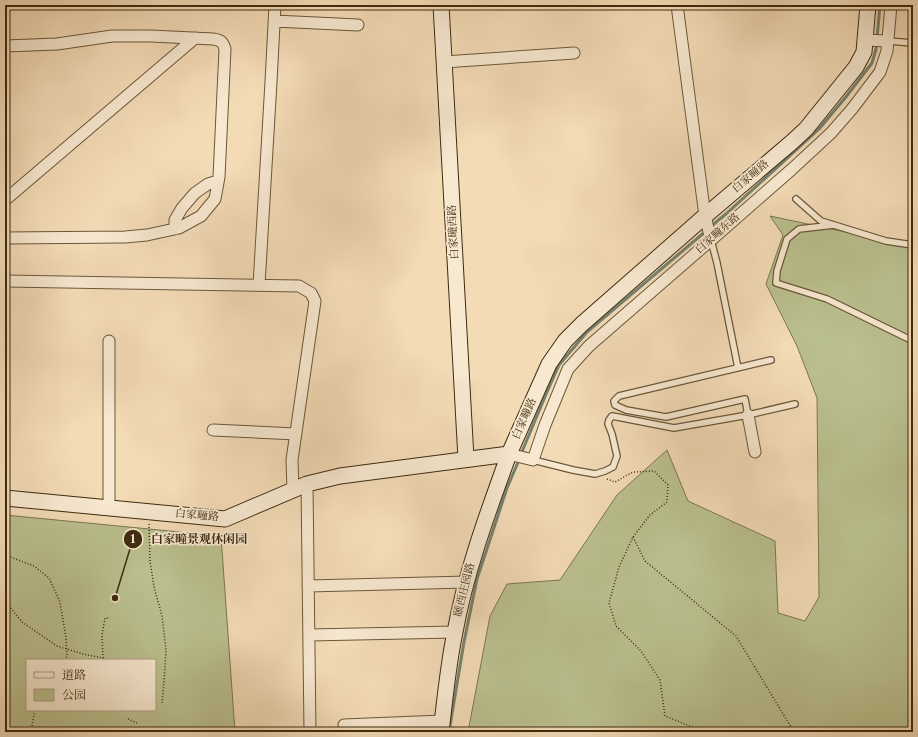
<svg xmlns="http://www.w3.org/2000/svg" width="918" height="737" font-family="'Old Standard TT','Noto Serif SC',serif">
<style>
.green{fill:#bac08e;stroke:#7c764e;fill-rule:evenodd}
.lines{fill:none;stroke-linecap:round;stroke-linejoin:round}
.stream{stroke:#768171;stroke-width:3}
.lane-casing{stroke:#6b5739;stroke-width:8}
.street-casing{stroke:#6b5739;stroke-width:13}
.secondary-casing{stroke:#3e2b0f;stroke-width:17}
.path{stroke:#3e2b0f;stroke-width:1.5;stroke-dasharray:1 2;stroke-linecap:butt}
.lane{stroke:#f7e8d0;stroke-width:5.5}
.street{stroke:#f7e8d0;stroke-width:11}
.secondary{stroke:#f7e8d0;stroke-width:15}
.labels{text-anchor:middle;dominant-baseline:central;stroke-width:3.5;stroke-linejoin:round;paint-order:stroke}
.street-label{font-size:11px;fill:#3e2b0f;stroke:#f7e8d0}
.leader{fill:none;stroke:#3e2b0f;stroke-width:1.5}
.callout-dot{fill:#3e2b0f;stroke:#f7e8d0;stroke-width:1.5}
.mark-label{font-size:12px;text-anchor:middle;font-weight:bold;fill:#fff}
.callout-label{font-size:12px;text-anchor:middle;font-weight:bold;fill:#3e2b0f;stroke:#f7e8d0;stroke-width:3.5;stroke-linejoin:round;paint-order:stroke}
</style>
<rect width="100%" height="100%" fill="#f3dbb6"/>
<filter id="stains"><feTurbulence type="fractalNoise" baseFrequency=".005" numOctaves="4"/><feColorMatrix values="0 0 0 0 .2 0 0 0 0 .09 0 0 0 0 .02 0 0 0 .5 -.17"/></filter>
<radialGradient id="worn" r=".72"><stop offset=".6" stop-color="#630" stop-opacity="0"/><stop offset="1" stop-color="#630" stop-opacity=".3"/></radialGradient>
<path class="green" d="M770,216L907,245H913V732H468L490,616L507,584L560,580L617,495L667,450L688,501L775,541L778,613L805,621L819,597L817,398L797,346L766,284L783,235Z
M5,515L221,536L235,732H8L5,710ZM27,660H155V710H27Z"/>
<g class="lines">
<path class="stream" d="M710,227L726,214L819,129L845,98L872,63L876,49L880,5
M521,454L547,392L559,365L587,332L706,231
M449,732L464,642L477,579L507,488L519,460"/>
<g class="lane-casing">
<path id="lane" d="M888,41L913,43
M796,199L821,221L886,241L913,245
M834,225L799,229L787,239L777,271L776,283L827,299L913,341
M711,240L717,263L738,368
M748,415L745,399L666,417L626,410L615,405L614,401L619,396L771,360
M533,460L573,470L595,474L605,471L613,467L617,456L612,434L608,424L609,420L612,416L674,428L748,415L795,404"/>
</g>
<g class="street-casing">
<path id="street" d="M677,5L705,216L711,240
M274,21L358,25
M865,40L888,41
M5,46L57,44L112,36H151L213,39C221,40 223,42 225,49L219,177L215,199L201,216L179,228L147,235L125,237L5,238
M444,62L574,53
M5,200L195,38
M175,229V220L182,208L195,193L208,184L218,181
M5,281L299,286L311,293L315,301L292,460L293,490
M259,285L271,82L275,5
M748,415L755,452
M213,430L296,434
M509,454L533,460L545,425L568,369L589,346L711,240L791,170L831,133L852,109L880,72L887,51L891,5
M307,484L310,732
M109,508V341
M308,586L467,582
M309,635L455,632
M344,725L442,721"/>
</g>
<g class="secondary-casing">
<path id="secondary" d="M441,5L466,459
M5,498L225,519L307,484L340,476L509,454L549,364L565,341L582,324L705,216L792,142L806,129L856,67L864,52L868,5
M441,732C445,699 448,665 455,632C466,571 488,512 509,454"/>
</g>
<path class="path" d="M607,479L615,482L633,472L654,471L668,485L667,502L650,515L633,537L619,567L609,603L616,626L641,651L660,680L665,716L692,727L695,732
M149,524L150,561L154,587L162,616L166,650L164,681L162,703
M633,537L645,561L736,636L794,732
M5,555L34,566L49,578L60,602L66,638L67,656L65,660
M5,601L22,622L57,646L83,654L103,658L107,660
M103,658L102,635L105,618H110
M128,719L137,723
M32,732V725L35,710"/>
<use href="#lane" class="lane"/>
<use href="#street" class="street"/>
<use href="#secondary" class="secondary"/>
</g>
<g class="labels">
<g class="street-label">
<text transform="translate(751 177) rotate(-40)">白家疃路</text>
<text transform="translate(454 232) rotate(-93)">白家疃西路</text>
<text transform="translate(718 234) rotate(-41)">白家疃东路</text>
<text transform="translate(525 419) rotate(-66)">白家疃路</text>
<text transform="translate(197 516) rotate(5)">白家疃路</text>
<text transform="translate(465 590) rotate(-76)">颐西庄园路</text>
</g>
</g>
<path class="leader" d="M115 598L133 539"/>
<g class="callout-dot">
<circle cx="115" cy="598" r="4"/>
<circle cx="133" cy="539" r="10"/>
</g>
<g class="mark-label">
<text x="133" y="543">1</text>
</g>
<g class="callout-label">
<text x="199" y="543">白家疃景观休闲园</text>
</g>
<rect width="918" height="737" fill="none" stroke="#f3dbb6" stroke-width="20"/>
<rect x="6" y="6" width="906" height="725" fill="none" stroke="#3e2b0f" stroke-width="2"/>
<rect x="10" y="10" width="898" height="717" fill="none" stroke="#3e2b0f"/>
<rect x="26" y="659" width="130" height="52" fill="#f7e8d0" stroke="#ad9c83"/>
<rect x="34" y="672" width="20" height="6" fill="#f7e8d0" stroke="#ad9c83"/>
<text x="62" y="679" font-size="12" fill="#3e2b0f">道路</text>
<rect x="34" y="689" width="20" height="12" fill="#bac08e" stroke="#ad9c83"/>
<text x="62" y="699" font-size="12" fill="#3e2b0f">公园</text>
<rect width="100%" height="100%" filter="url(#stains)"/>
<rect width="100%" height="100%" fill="url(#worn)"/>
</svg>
